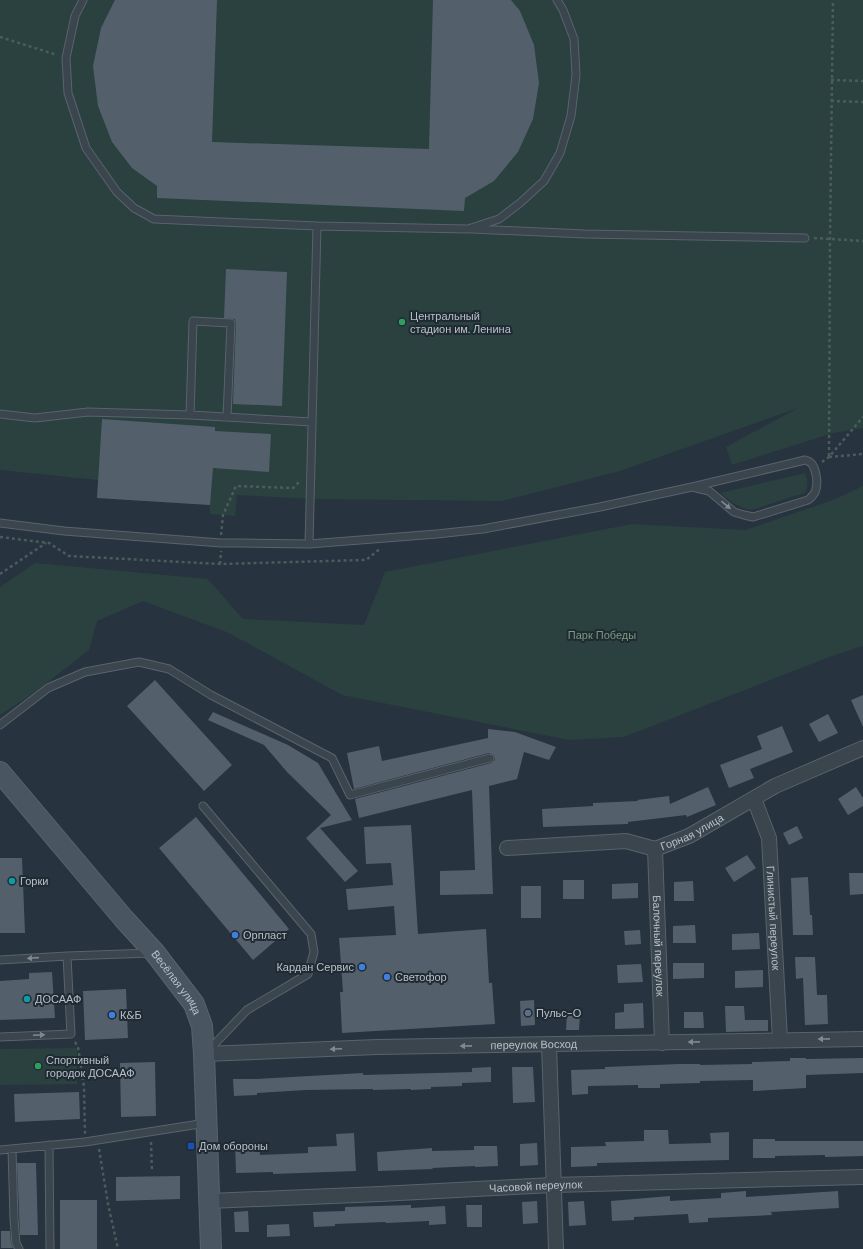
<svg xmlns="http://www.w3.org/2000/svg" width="863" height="1249" font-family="'DM Sans',sans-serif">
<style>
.green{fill:#2a4140}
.building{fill:#53606b}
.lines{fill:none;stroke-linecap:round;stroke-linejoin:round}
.lane-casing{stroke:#59636c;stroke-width:9}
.street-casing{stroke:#59636c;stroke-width:16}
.secondary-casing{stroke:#59636c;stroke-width:22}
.path{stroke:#495d5d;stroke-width:2.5;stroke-dasharray:3 3;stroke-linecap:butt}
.lane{stroke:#3b454e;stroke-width:7}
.street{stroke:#3b454e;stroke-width:14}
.secondary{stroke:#495561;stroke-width:20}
.oneway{fill:#7f8992}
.leisure-dot{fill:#2e9e5b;stroke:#202a33;stroke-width:1.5}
.culture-dot{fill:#0f9aa8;stroke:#202a33;stroke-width:1.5}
.shop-dot{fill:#3f7fe0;stroke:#202a33;stroke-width:1.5}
.service-dot{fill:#5c6f8a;stroke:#202a33;stroke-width:1.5}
.transit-dot{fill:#1a4fb4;stroke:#202a33;stroke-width:1.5}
.labels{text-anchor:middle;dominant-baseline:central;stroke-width:4;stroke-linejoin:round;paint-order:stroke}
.poi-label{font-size:11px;fill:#b7c0c9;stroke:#202a33;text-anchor:start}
.park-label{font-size:11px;fill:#789d7c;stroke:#202a33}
.street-label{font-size:11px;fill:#b7c0c9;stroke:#202a33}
</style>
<rect width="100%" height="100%" fill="#27333e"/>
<path class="green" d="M0,0H863V428L833,433L732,465L726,447L798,408L620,471L502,501L310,499L237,495L235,516L210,514V505L97,498L98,480L0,470Z
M805,473C807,481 810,487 804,493L752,510C738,508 731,502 720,493Z
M863,486V646L832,656L624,737L569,740L342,695L229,633L143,601L97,621L89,650L34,693L0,715V587L35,563L208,579L243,619L364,625L385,572L632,524L745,530L833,500Z
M77,1048V1084L0,1085V1049Z"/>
<path class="building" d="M115,0H217L212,142L429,149L433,0H511L520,11L534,45L539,83L533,119L518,152L494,181L465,198L464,211L157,198V186L132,168L112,142L98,106L93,66L101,28Z
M226,269L287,272L282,406L233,404L236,323L235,319L224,318Z
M102,419L215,427V431L271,434L269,472L213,468L210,505L97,498Z
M155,680L232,765L204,791L127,706Z
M863,695V727L851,700Z
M213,712L288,745L318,763L352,820L320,828L358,871L345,882L306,838L331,815L287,772L264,745L208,720Z
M828,714L838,733L819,742L809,724Z
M782,726L793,752L750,769L754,778L729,788L720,765L762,749L757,736Z
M488,729L515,732L556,747L549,760L524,752L517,779L489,786L493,894L440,895V871L475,870L472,790L359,818L355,799L491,763L495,760L494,755L489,753L354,789L347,753L379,746L382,761L488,738Z
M708,787L716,805L687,817L686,815L628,822V824L543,827L542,809L593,806V803L638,801L637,800L669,796L670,804Z
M856,787L863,798V806L848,815L838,799Z
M196,817L289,929L253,960L159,848Z
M411,825L418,934L486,929L489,983H492L495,1024L342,1033L340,992H343L339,938L396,935L394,906L348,910L346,889L393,885L391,863L366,864L364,827Z
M797,826L803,838L789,845L783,833Z
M747,855L756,868L734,882L725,868Z
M0,858H22L25,933H0Z
M849,873H863V894L850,895Z
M808,877L810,915H812L813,935H793L791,878Z
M563,880H584V899H563Z
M693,881L694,901H674V882Z
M638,883V898L612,899V884Z
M521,886H541V918H521Z
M695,925L696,943H673V926Z
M640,930L641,944L625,945L624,931Z
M759,933L760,949L732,950V934Z
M795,957H815L817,995H827L828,1024L805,1025L803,978L796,979Z
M673,963H704V978L673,979Z
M641,964L643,982L618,983L617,965Z
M763,970V987L735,988V971Z
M52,972L55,1018L0,1020V981L29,979V973Z
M126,989L128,1038L85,1040L83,991Z
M534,1000L535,1025L521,1026L520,1001Z
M643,1003L644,1028L615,1029V1013L624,1012V1004Z
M725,1006H744L745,1020H768V1031L726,1032Z
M684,1012H703L704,1028H684Z
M567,1014H580L579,1030H566Z
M790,1058H806V1059L863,1058V1073L806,1075V1088L753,1091V1080L700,1081V1083L660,1084V1088H638V1085L588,1086V1094L572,1095L571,1070L605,1069V1067L679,1064H700V1065L752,1064V1062L790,1061Z
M155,1062L156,1116L121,1117L120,1063Z
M491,1067V1082L462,1083V1086L431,1087V1089L411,1090V1089L373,1090V1089L306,1090L257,1093V1095L234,1096L233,1079H256L363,1073V1075L472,1072V1068Z
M512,1067H533L535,1102L513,1103Z
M79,1092L80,1119L15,1122L14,1094Z
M644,1130H668L669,1144L711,1143L710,1133L729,1132V1160L597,1163V1166L571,1167V1147L606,1146L605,1142L644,1141Z
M354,1133L356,1171L273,1174V1172L236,1173L235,1143L259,1142L260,1155L308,1153V1147L337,1146L336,1134Z
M753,1139H775V1141H863V1156L825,1157V1155L775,1156V1158H753Z
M537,1143L538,1165L520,1166V1144Z
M474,1146H497L498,1166L475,1167V1166L432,1168L433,1169L378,1171L377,1152L432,1148V1151L474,1150Z
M17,1163H36L38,1235H20Z
M180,1176V1199L116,1201V1177Z
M746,1191V1197L838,1191L839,1208L771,1212L772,1215L708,1218V1222L689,1223L688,1214L634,1217V1220L612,1221L611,1201L670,1196V1201L721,1198V1193Z
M60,1200H97V1249H60Z
M537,1201L538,1223L523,1224L522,1202Z
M584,1201L586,1225L569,1226L568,1202Z
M411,1205V1208L445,1206L446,1224L429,1225V1221L386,1223L385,1222L335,1224V1226L314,1227L313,1212L345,1211V1207Z
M466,1205H482V1227H467Z
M248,1211L249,1232H235L234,1212Z
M289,1224L290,1236L267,1237V1225Z
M1,1231H10L11,1243L13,1248H1Z"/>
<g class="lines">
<g class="lane-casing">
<path id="lane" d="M83,0L75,16L66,58L68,93L86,148L117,192L134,208L154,219L317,226L468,229L499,219L520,203L544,181L560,153L571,116L576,75L574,39L563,10L557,0
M472,229L585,234L805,238
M0,414L35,418L88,412L190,415
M227,417L231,323L193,321L190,415L312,422
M0,523L64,531L221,543H242L309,544L437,534L483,529L600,507L692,487L805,460C806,460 810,462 811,463C816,468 818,482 816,489C815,494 812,497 808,500L753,517L744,515L734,512L709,491L692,487
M309,544L317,226
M0,725L48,688L85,672L139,662L169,669L211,695L332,758L350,795L490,758
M203,806L311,934L314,952L308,974L247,1010L207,1052
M0,960L67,956L152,953
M0,1037L71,1034L67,956
M49,1145L50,1249
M12,1149L14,1219L16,1243L19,1249
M0,1150L85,1142L206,1123"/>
</g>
<g class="street-casing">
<g id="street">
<path id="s1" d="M754,799L769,838L780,1040"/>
<path id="s2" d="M507,848L626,841L655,849L689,836L775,786L863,748"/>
<path id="s3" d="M655,849L662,1043"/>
<path d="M549,1045L556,1249"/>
<path id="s4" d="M204,1054L377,1047L863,1039"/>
<path id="s5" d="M209,1201L380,1194L553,1185L863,1177"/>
</g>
</g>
<g class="secondary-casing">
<g id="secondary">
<path id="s6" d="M0,772L124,919L155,953L194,1004L202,1026L204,1054L211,1249"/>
</g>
</g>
<path class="path" d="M0,37L57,55
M831,80L863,81
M831,101L863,102
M814,238L863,241
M829,456L830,239L833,0
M829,457L863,454
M822,462L829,457L863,417
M221,535L223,515L236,486L293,488L301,480
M0,537L49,543L69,556L220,564L366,560L381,548
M220,564L221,551
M0,574L46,543
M75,1042L78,1047L84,1087L85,1134
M151,1142L152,1171
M99,1149L108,1204L118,1249"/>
<use href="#lane" class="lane"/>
<use href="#street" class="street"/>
<use href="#secondary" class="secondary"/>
</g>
<defs><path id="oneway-solid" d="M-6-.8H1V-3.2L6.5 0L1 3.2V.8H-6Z"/></defs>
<g class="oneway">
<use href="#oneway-solid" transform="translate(726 505) rotate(40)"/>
<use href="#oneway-solid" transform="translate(33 958) rotate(176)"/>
<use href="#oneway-solid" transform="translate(39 1035) rotate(-2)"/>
<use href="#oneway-solid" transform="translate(824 1039) rotate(179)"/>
<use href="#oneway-solid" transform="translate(694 1042) rotate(179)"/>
<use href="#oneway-solid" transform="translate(466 1046) rotate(179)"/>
<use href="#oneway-solid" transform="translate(336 1049) rotate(178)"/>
</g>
<g class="leisure-dot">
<circle cx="402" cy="322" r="4"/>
<circle cx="38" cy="1066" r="4"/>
</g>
<g class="culture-dot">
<circle cx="12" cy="881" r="4"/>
<circle cx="27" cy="999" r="4"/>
</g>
<g class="shop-dot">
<circle cx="235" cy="935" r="4"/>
<circle cx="362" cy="967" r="4"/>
<circle cx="387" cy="977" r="4"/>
<circle cx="112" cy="1015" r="4"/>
</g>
<circle class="service-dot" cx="528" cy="1013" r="4"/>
<rect class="transit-dot" x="187" y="1142" width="8" height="8" rx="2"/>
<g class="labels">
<g class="poi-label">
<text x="410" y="316">Центральный<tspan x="410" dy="13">стадион им. Ленина</tspan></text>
<text x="20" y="881">Горки</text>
<text x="243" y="935">Орпласт</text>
<text x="354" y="967" text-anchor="end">Кардан Сервис</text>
<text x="395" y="977">Светофор</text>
<text x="35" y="999">ДОСААФ</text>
<text x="536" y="1013">Пульс-О</text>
<text x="120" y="1015">К&amp;Б</text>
<text x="46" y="1060">Спортивный<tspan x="46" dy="13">городок ДОСААФ</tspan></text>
<text x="199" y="1146">Дом обороны</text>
</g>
<g class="park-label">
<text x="602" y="635">Парк Победы</text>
</g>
<g class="street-label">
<text stroke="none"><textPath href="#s2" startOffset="190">Горная улица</textPath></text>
<text stroke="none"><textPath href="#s1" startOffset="122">Глинистый переулок</textPath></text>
<text stroke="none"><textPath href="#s3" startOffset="97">Балочный переулок</textPath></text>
<text stroke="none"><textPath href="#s6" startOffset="275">Весёлая улица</textPath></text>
<text stroke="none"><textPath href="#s4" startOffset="330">переулок Восход</textPath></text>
<text stroke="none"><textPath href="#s5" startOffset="327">Часовой переулок</textPath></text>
</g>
</g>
</svg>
